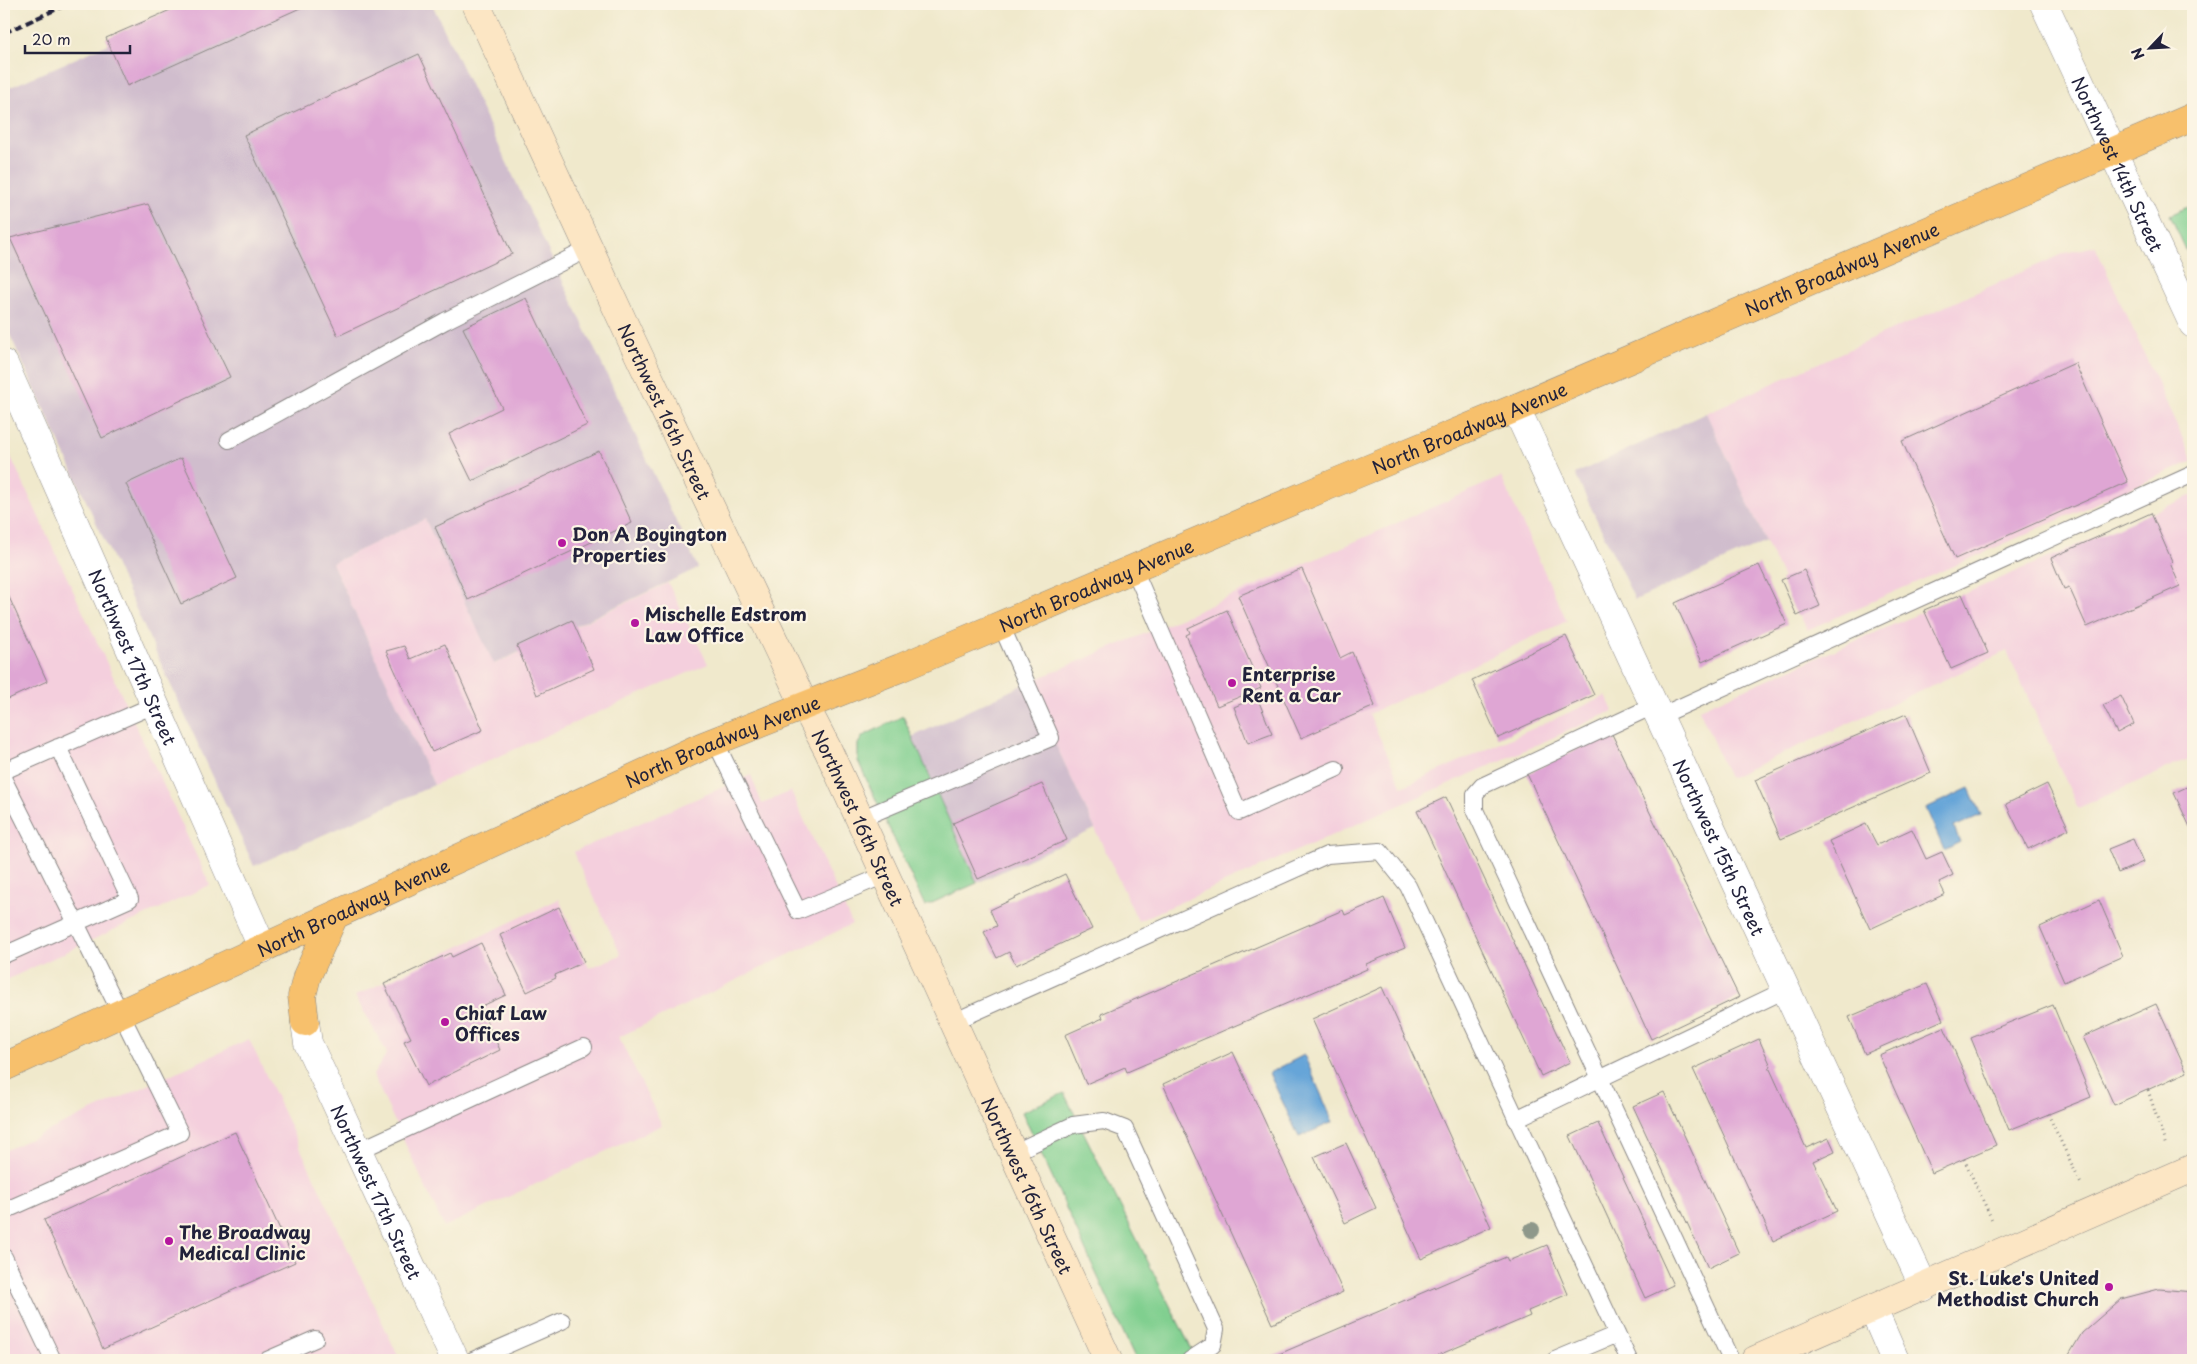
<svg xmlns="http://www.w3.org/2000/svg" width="2197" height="1364" font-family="'Playpen Sans',sans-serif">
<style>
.built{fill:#f4cfdd}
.industrial{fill:#d0bdcd}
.green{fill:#80cf8f;stroke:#517865}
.water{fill:#66a5d8;stroke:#44648a}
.building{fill:#dfa6d4}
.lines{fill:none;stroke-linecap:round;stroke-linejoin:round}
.lane-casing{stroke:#898684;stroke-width:18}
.street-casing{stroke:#898684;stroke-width:29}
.secondary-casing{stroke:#898684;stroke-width:29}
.primary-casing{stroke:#898684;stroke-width:29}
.path{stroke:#898684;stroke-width:3;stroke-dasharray:1 4;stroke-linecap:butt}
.lane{stroke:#fff;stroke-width:16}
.street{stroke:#fff;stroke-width:28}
.secondary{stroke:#fce6c4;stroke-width:28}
.primary{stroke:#f7c06c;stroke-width:28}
.rail{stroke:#22223b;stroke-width:4;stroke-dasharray:8 4;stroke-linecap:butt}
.tree{fill:#8e988a}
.poi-dot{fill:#b5179e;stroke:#fcf5e5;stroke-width:2}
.labels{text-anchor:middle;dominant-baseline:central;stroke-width:4.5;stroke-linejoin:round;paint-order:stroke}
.street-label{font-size:18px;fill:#22223b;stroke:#fcf5e5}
.poi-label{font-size:18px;font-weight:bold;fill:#22223b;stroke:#fcf5e5;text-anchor:start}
</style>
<rect width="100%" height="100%" fill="#fcf5e5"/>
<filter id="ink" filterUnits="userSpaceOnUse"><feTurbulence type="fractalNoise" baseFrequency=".02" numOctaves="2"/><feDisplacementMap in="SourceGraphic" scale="10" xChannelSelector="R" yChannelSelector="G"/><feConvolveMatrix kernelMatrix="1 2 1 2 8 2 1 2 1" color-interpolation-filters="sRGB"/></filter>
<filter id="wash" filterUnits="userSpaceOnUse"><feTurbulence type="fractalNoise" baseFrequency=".0096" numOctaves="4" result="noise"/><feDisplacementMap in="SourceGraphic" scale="20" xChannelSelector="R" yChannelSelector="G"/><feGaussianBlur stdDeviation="1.12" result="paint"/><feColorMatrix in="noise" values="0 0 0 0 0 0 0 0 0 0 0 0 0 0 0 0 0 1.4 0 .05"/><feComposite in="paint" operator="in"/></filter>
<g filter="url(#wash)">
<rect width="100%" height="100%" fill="#f0e9cc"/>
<path class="built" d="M2095,246L2193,461L1807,630L1706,413L2065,253Z
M4,442L210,885L4,981Z
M1501,477L1567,621L1369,714L1402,787L1606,696L1613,711L1138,921L1027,683L1168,624Z
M2193,495V757L2078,808L2007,651L1729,778L1699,709Z
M425,519L495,664L668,583L708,664L434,785L332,563Z
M751,775L762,804L791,791L852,924L619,1037L662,1125L444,1227L373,1075L387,1053L355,996L559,899L589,968L621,955L573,852Z
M249,1039L400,1360H4V1151Z"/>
<path class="industrial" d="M199,4H432L698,568L494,664L425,519L332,563L434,785L254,866L4,322V90Z
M1706,413L1766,542L1635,600L1575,474Z
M1027,683L1095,829L977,883L912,737Z"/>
<path class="green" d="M2193,205V265L2170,215Z
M903,716L977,883L925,906L858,761V744L863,736Z
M1064,1093L1197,1360H1136L1022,1112Z"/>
<path class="water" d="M1969,788L1981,815L1954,827L1960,842L1944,850L1926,808Z
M1304,1055L1333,1122L1299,1137L1269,1073Z"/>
<g id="blocks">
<path class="building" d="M184,4H309L127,86L106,38Z
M419,54L512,254L338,336L244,135Z
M148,204L230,377L102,438L10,238Z
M526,298L587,425L472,481L449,434L502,408L463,328Z
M2075,363L2128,482L1955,559L1902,441Z
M599,451L632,523L468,600L435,527Z
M181,458L237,578L181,604L126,484Z
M2151,513L2172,561L2170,563L2180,586L2087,627L2069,587L2064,589L2051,558Z
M1759,565L1787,624L1702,662L1675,603Z
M1302,569L1340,658L1352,652L1375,706L1301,738L1238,596Z
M1804,570L1820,606L1797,616L1781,580Z
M4,586L47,681L4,701Z
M1962,594L1988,653L1951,669L1924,610Z
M1227,610L1261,688L1217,706L1186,635L1190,633L1188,628Z
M572,620L594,669L537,695L517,646Z
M1566,636L1594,695L1498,738L1472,680Z
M445,644L483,730L432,752L386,651L404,646L410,659Z
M2121,696L2134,724L2117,733L2103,705Z
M1257,697L1272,734L1248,743L1234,707Z
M1906,714L1931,773L1781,839L1755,780Z
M1611,732L1739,997L1651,1039L1527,774Z
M1042,784L1067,840L978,879L953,823Z
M2047,784L2069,829L2028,849L2006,804Z
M2193,784V826L2190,827L2174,793Z
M1446,797L1570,1062L1541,1076L1417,811Z
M1866,824L1877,845L1912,829L1926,859L1942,852L1953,875L1939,882L1945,894L1870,929L1829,841Z
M2133,839L2143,862L2118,873L2108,849Z
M1065,874L1092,929L1016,965L1009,952L997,958L984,932L997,926L990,910Z
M1384,898L1405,948L1366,964L1367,969L1127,1072L1125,1067L1086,1084L1065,1035L1103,1018L1101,1014L1343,910L1345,915Z
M2099,900L2123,956L2064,982L2040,927Z
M559,907L584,962L555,975L556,978L527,992L500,935Z
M481,943L506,995L480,1007L500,1050L426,1086L404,1041L411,1038L384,984L450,953L452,957Z
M1927,984L1943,1020L1865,1054L1849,1017Z
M1382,987L1491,1227L1421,1259L1312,1019Z
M2156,1004L2187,1072L2114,1105L2083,1037Z
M2053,1005L2091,1097L2009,1130L1971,1038Z
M1944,1027L1996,1145L1932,1173L1879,1055Z
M1759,1039L1771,1066L1769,1067L1806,1148L1829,1138L1835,1151L1813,1161L1837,1211L1773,1241L1693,1069Z
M1233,1052L1343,1292L1272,1324L1163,1084Z
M1664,1092L1739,1253L1708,1268L1633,1106Z
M1598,1123L1673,1285L1645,1298L1570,1136Z
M235,1132L295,1262L103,1349L44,1220Z
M1346,1143L1376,1208L1345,1223L1314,1157Z
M1547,1245L1568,1294L1528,1311L1530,1316L1427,1360H1265L1506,1257L1508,1261Z
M2159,1289L2193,1292V1360H2066L2082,1333L2121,1299Z"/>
</g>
</g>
<g filter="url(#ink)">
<use href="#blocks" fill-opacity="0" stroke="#898684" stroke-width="1"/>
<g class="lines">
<g class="lane-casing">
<path id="lane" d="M229,440L445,321L590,248
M1134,569L1239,812L1336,769
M1653,706L1482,786L1475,794V810L1731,1360
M1658,717L2193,474
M715,741L798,911L885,875
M4,771L154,705
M4,780L76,923L130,899L58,747
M860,819L1051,738L1001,625
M4,955L76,923L180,1133L4,1211
M953,1022L1327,855L1380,851L1408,886L1629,1360
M1516,1119L1785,990
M358,1151L584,1047
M1013,1153L1073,1125L1104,1121L1125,1129L1216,1329L1213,1345L1190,1360
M4,1257L53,1360
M267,1360L315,1339
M473,1360L562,1321
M1555,1360L1617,1334"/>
</g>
<g class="street-casing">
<g id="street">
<path id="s1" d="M2044,4L2193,324"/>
<path id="s2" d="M4,364L263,949"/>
<path id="s3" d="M1516,408L1924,1287"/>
<path id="s4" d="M305,1022L308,1043L455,1360"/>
<path d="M1873,1309L1895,1360"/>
</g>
</g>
<g class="secondary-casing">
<g id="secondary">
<path id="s5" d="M476,4L632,341L804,704L828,750L1108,1360"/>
<path d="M1755,1360L2193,1168"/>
</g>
</g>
<g class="primary-casing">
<g id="primary">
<path d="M305,1022L302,996L307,976L334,916"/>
<path id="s6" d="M4,1067L703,746L900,668L1337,482L1516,408L2193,117"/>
</g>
</g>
<path class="path" d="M2148,1090L2166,1146
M2048,1114L2081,1184
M1964,1159L1993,1222"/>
<use href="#lane" class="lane"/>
<use href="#street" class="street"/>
<use href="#secondary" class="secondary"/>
<use href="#primary" class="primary"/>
<path class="rail" d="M4,6L10,4
M4,33L68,4"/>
</g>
<circle class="tree" cx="1532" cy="1230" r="8"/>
</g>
<g class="poi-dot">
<circle cx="562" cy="543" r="5"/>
<circle cx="635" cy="623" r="5"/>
<circle cx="1232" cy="683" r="5"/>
<circle cx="445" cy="1022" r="5"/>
<circle cx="169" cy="1241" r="5"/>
<circle cx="2109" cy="1287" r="5"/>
</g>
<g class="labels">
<g class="street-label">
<text stroke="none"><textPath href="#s1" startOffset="176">Northwest 14th Street</textPath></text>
<text stroke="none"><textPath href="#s6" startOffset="2004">North Broadway Avenue</textPath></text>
<text stroke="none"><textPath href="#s5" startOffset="449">Northwest 16th Street</textPath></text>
<text stroke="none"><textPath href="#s6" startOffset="1599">North Broadway Avenue</textPath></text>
<text stroke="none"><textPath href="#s6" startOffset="1194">North Broadway Avenue</textPath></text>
<text stroke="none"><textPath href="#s2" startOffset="320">Northwest 17th Street</textPath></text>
<text stroke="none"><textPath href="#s6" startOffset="789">North Broadway Avenue</textPath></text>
<text stroke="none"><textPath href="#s5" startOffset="899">Northwest 16th Street</textPath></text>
<text stroke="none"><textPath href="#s3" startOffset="484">Northwest 15th Street</textPath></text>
<text stroke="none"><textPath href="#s6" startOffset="384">North Broadway Avenue</textPath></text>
<text stroke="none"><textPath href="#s5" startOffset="1304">Northwest 16th Street</textPath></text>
<text stroke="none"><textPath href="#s4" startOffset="185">Northwest 17th Street</textPath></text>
</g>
<g class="poi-label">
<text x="572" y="533">Don A Boyington<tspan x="572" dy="21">Properties</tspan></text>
<text x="645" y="613">Mischelle Edstrom<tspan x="645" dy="21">Law Office</tspan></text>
<text x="1242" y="673">Enterprise<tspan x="1242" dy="21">Rent a Car</tspan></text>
<text x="455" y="1012">Chiaf Law<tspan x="455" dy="21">Offices</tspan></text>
<text x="179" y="1231">The Broadway<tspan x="179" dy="21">Medical Clinic</tspan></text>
<text x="2099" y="1277" text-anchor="end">St. Luke's United<tspan x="2099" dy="21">Methodist Church</tspan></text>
</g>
</g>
<rect width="2197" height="1364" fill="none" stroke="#fcf5e5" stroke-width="20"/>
<g transform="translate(2150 48) rotate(245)" stroke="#fcf5e5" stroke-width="4" paint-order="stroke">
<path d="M0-4L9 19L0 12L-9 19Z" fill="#22223b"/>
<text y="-8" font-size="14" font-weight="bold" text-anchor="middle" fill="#22223b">N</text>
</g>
<path d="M25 45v8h105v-8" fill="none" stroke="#22223b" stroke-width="2.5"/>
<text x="32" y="45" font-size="15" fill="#22223b" stroke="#fcf5e5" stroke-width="4" paint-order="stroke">20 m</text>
</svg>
